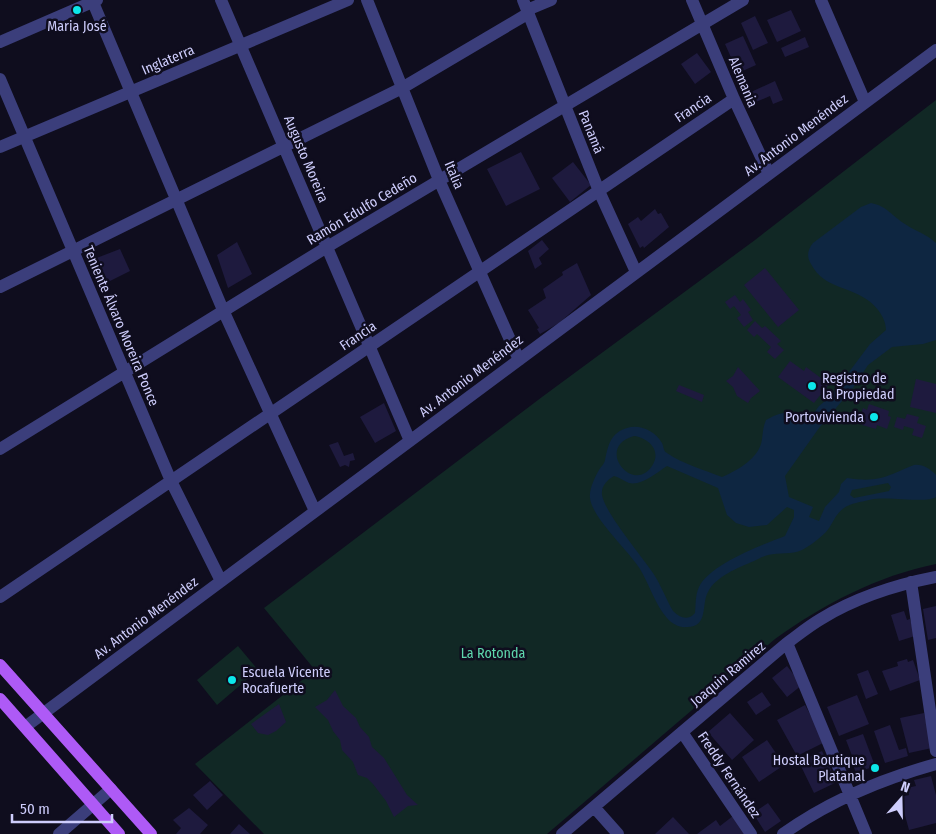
<svg xmlns="http://www.w3.org/2000/svg" width="936" height="834" font-family="'Fira Sans Condensed',sans-serif">
<style>
.green{fill:#112825}
.water{fill:#0e2641;fill-rule:evenodd}
.building{fill:#1e1a3e}
.lines{fill:none;stroke-linecap:round;stroke-linejoin:round}
.minor{stroke:#3b3e7b;stroke-width:12}
.major{stroke:#ae5af6;stroke-width:12}
.poi-dot{fill:#0ce7e9;stroke:#0f0d1e;stroke-width:2}
.labels{text-anchor:middle;dominant-baseline:central;stroke-width:5;stroke-linejoin:round;paint-order:stroke}
.poi-label{font-size:14px;fill:#cecdfc;stroke:#0f0d1e;text-anchor:start}
.street-label{font-size:14px;fill:#cecdfc;stroke:#0f0d1e}
.park-label{font-size:14px;fill:#5ed8ae;stroke:#0f0d1e}
</style>
<rect width="100%" height="100%" fill="#0f0d1e"/>
<path class="green" d="M936,100V564C877,576 824,604 775,639L547,834H264L195,764L315,670L264,608L542,397L755,240Z
M238,646L258,670L217,705L197,680Z"/>
<path class="water" d="M871,203C887,206 892,216 905,224C915,231 927,234 936,243V340L923,344L892,347L868,365L853,388L819,428L785,476L789,497L813,507L809,517L819,521L825,507L839,492L841,484L847,478C880,483 886,476 914,465C923,464 930,469 936,475V497C926,504 886,495 869,500C861,502 851,503 844,508C835,514 833,524 826,532C820,538 810,546 802,550C792,555 779,552 768,555C763,556 759,559 754,561C738,568 716,576 708,592C701,604 709,627 687,627C680,628 672,624 667,618C656,606 649,584 640,569C629,551 592,518 590,498C589,489 595,477 599,470C601,466 604,465 605,460C608,446 610,433 627,428C640,424 655,431 662,443C664,447 663,451 667,453C683,464 704,470 722,477C738,470 760,458 762,439C763,432 763,427 766,420C784,410 791,411 811,417L819,406L831,396L870,344L886,330C886,319 878,308 869,301C850,286 824,289 811,264C806,256 808,249 813,243L861,207ZM634,436C649,438 662,451 652,466C633,495 594,447 634,436ZM667,466L718,488L727,515L736,523L749,527L767,525L787,507L794,510V517L785,536C762,545 710,564 699,587C695,596 696,604 695,613C688,621 680,618 673,611C666,599 661,585 653,573C641,555 605,513 602,495C601,486 607,480 614,476C619,477 624,481 629,483C642,486 656,473 667,466ZM888,483L891,487L889,491L854,498L850,495L852,490Z"/>
<path class="building" d="M791,10L801,31L777,42L767,20Z
M755,16L768,43L753,50L741,23Z
M743,36L756,65L738,73L725,44Z
M805,37L809,47L785,57L781,48Z
M697,53L711,72L695,84L681,64Z
M775,81L783,100L773,104L770,96L756,102L751,92Z
M521,152L540,189L506,206L487,169Z
M573,162L591,185L570,202L552,178Z
M655,209L658,214L661,213L669,227L644,248L643,246L640,248L628,224L638,217L641,221Z
M542,240L549,249L539,258L542,264L535,269L528,251Z
M237,242L252,274L228,288L217,255Z
M120,249L130,271L106,283L94,259Z
M577,263L591,295L559,323L540,334L537,329L539,328L528,310L546,298L543,289L563,275L562,272Z
M765,268L799,310L778,327L744,285Z
M735,295L740,302L743,299L751,310L748,312L753,320L744,327L737,318L741,315L734,306L730,309L725,302Z
M755,321L762,328L765,326L781,341L777,344L784,350L775,359L767,352L771,347L757,334L754,337L747,330Z
M790,361L804,371L806,367L829,384L814,403L778,377Z
M738,367L760,391L751,398L748,403L737,396L733,387L726,381L733,376Z
M916,379L936,384V413L910,407Z
M679,385L704,395L702,402L676,391Z
M384,403L396,431L375,443L360,417Z
M869,404L889,411L888,416L891,417L887,429L877,425L876,429L862,425L863,421L859,420L863,408L867,410Z
M907,414L919,417L917,423L926,426L922,438L912,435L914,429L904,426L903,430L894,427L897,417L905,419Z
M338,442L344,456L353,453L355,460L350,461L349,467L345,465L340,467L329,445Z
M936,606V638L928,640L923,609Z
M904,611L907,620L910,619L915,636L899,641L891,615Z
M907,659L908,662L913,660L920,680L890,691L882,671L898,666L897,662Z
M787,666L802,685L787,697L772,678Z
M868,670L878,694L866,699L857,674Z
M335,690L343,706L356,718L360,727L369,737L372,747L384,758L407,795L418,805L408,806L394,817L386,801L373,784L367,778L358,775L353,762L342,750L340,740L333,731L328,720L315,707L327,700Z
M762,692L771,705L756,715L747,702Z
M857,695L869,724L839,736L827,707Z
M279,704L286,722L276,731L268,735L258,733L251,724Z
M805,705L825,742L797,756L777,720Z
M730,713L754,740L732,760L708,732Z
M924,713L932,748L909,753L900,718Z
M890,725L899,750L906,748L908,756L885,763L874,731Z
M863,734L875,766L856,773L852,762L854,761L846,740Z
M767,740L784,765L759,782L742,757Z
M822,751L837,782L814,793L799,762Z
M931,776L936,795V823L909,830L900,797L909,795L907,788L916,786L914,780Z
M210,781L223,795L207,810L193,795Z
M768,803L781,821L765,832L753,813Z
M189,808L208,825L200,834H176L181,828L173,820Z
M733,816L746,834H697L716,820L720,826Z
M673,817L689,834H655Z
M239,824L250,834H230Z"/>
<g class="lines">
<path class="minor" d="M92,0L223,310L315,511
M221,0L410,441
M367,0L439,180L519,360
M523,0L599,191L636,272
M692,0L734,99L769,174
M821,0L865,102
M0,42L97,0
M0,79L171,481L221,581
M0,147L348,0
M0,287L402,88L529,13L527,10L551,0
M0,449L327,247L743,0
M911,582L936,751
M0,597L734,99
M787,643L866,834
M25,727L936,50
M682,732L751,834
M594,807L618,834
M59,834L111,789
M562,834L787,643C798,635 809,626 821,619C857,597 895,585 936,577
M783,834C829,801 882,779 936,764"/>
<path class="major" d="M0,665L151,834
M0,699L119,834"/>
</g>
<g class="poi-dot">
<circle cx="77" cy="10" r="5"/>
<circle cx="812" cy="386" r="5"/>
<circle cx="874" cy="417" r="5"/>
<circle cx="232" cy="680" r="5"/>
<circle cx="875" cy="768" r="5"/>
</g>
<g class="labels">
<g class="poi-label">
<text x="77" y="26" text-anchor="middle">Maria José</text>
<text x="822" y="378">Registro de<tspan x="822" dy="16">la Propiedad</tspan></text>
<text x="864" y="417" text-anchor="end">Portovivienda</text>
<text x="242" y="672">Escuela Vicente<tspan x="242" dy="16">Rocafuerte</tspan></text>
<text x="865" y="760" text-anchor="end">Hostal Boutique<tspan x="865" dy="16">Platanal</tspan></text>
</g>
<g class="street-label">
<text transform="translate(168 60) rotate(-23)">Inglaterra</text>
<text transform="translate(743 82) rotate(67)">Alemania</text>
<text transform="translate(693 108) rotate(-34)">Francia</text>
<text transform="translate(591 132) rotate(68)">Panamá</text>
<text transform="translate(796 135) rotate(-37)">Av. Antonio Menéndez</text>
<text transform="translate(306 159) rotate(67)">Augusto Moreira</text>
<text transform="translate(454 175) rotate(67)">Italia</text>
<text transform="translate(362 209) rotate(-31)">Ramón Edulfo Cedeño</text>
<text transform="translate(121 326) rotate(67)">Teniente Álvaro Moreira Ponce</text>
<text transform="translate(358 336) rotate(-34)">Francia</text>
<text transform="translate(471 376) rotate(-37)">Av. Antonio Menéndez</text>
<text transform="translate(146 618) rotate(-37)">Av. Antonio Menéndez</text>
<text transform="translate(728 674) rotate(-40)">Joaquin Ramirez</text>
<text transform="translate(729 775) rotate(56)">Freddy Fernández</text>
</g>
<g class="park-label">
<text x="493" y="653">La Rotonda</text>
</g>
</g>
<g transform="translate(901 799) rotate(20)" stroke="#0f0d1e" stroke-width="4" paint-order="stroke">
<path d="M0-4L9 19L0 12L-9 19Z" fill="#cecdfc"/>
<text y="-8" font-size="14" font-weight="bold" text-anchor="middle" fill="#cecdfc">N</text>
</g>
<path d="M12 814v8h100v-8" fill="none" stroke="#cecdfc" stroke-width="2.5"/>
<text x="20" y="814" font-size="15" fill="#cecdfc" stroke="#0f0d1e" stroke-width="4" paint-order="stroke">50 m</text>
</svg>
